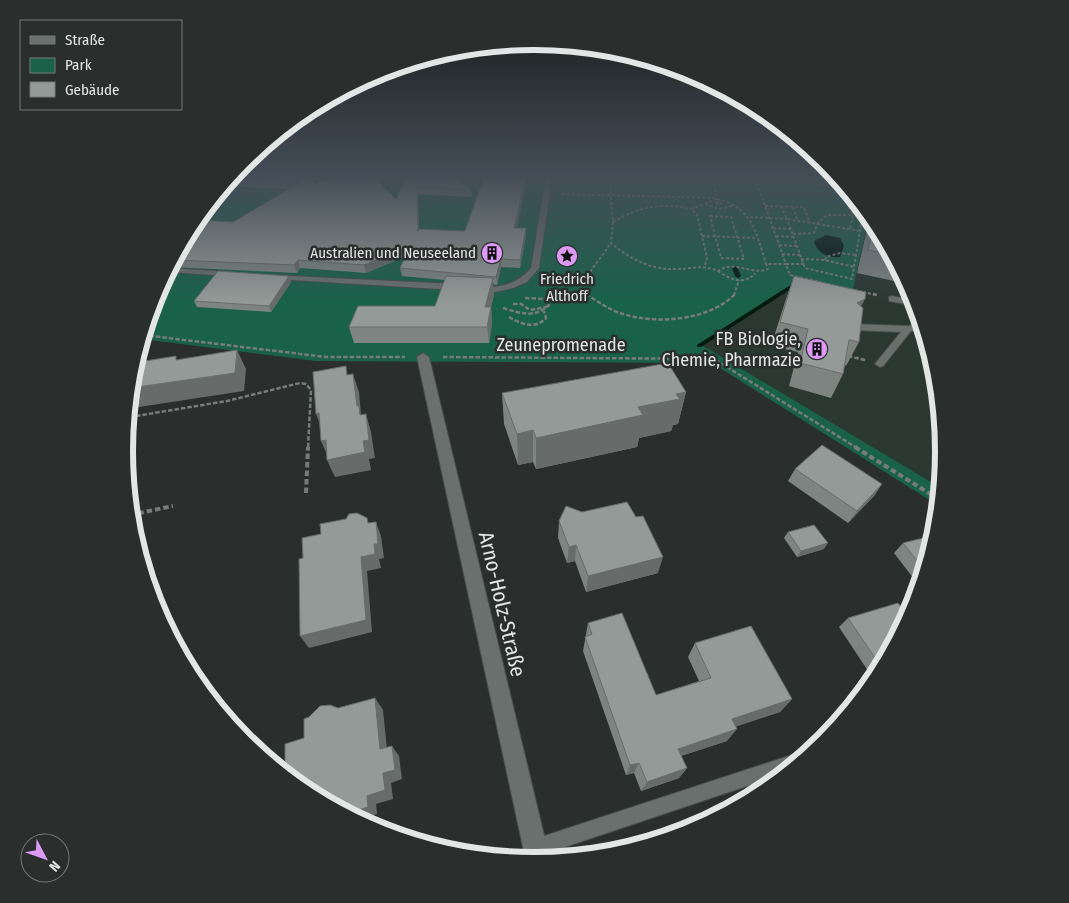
<svg xmlns="http://www.w3.org/2000/svg" width="1069" height="903" font-family="'Fira Sans Condensed',sans-serif">
<style>
.built{fill:#2b3832}
.green{fill:#196149}
.water{fill:#001a0f}
.lines{fill:none;stroke-linecap:round;stroke-linejoin:round}
.stream{fill:#001a0f;fill-rule:evenodd}
.lane-casing{stroke:#484d4b;stroke-width:2}
.street-casing{stroke:#484d4b;stroke-width:2}
.path-far2{stroke:#777c7a;stroke-width:2;stroke-dasharray:3 2;stroke-linecap:butt}
.path-far1{stroke:#777c7a;stroke-width:2.5;stroke-dasharray:4.5 2;stroke-linecap:butt}
.path{stroke:#777c7a;stroke-width:4;stroke-dasharray:5.5 3;stroke-linecap:butt}
.lane{fill:#69706d;fill-rule:evenodd}
.street{fill:#69706d;fill-rule:evenodd}
.wall{fill:#7e8482}
.shaded-wall{fill:#676c6a}
.building{fill:#939a97;stroke:#676c6a}
.labels{text-anchor:middle;dominant-baseline:central;stroke-width:5;stroke-linejoin:round;paint-order:stroke}
.far-poi-label{font-size:15px;fill:#e2e6e4;stroke:#2a2f2d;text-anchor:end}
.poi-label{font-size:18px;fill:#e2e6e4;stroke:#2a2f2d;text-anchor:end}
.street-label{font-size:18px;fill:#e2e6e4;stroke:#2a2f2d}
.near-street-label{font-size:21px;fill:#e2e6e4;stroke:#2a2f2d}
.rim{fill:none;stroke:#e2e6e4;stroke-width:6}
</style>
<rect width="100%" height="100%" fill="#2a2f2d"/>
<path class="built" d="M868,219L876,224L914,295L937,372L945,452L941,488L700,344L786,289L850,303Z"/>
<path class="green" d="M232,177H837L872,219H868L850,304L785,289L700,344L941,488L939,506L712,363L316,361L142,339L156,294L194,223Z"/>
<path class="water" d="M826,235L840,238L844,246L840,257C829,259 816,252 814,241Z"/>
<g class="lines">
<path class="stream" d="M735,266L738,268L741,276L740,277L738,278L735,276L732,268Z
M792,284L794,285V287L701,347H697V345Z"/>
<g class="lane-casing">
<path id="lane" d="M546,177H552L539,268L527,282L513,288L495,292L476,291L475,289C479,286 485,287 491,287C507,286 520,281 531,268Z
M170,268L231,272L235,274L231,276L167,272Z
M271,275L456,284L460,287L456,290L274,279L270,277Z
M892,296L916,301L917,306L889,301V297Z
M922,323L924,329L911,331L883,366L880,367L875,364L901,332L852,330L847,327L852,324L908,326Z
M804,751L810,754L786,773L535,857L529,854L526,848L529,842L535,839Z"/>
</g>
<g class="street-casing">
<path id="street" d="M423,353L429,357L550,860L526,861L417,357Z"/>
</g>
<path class="path-far2" d="M381,177L385,178L391,187L387,193
M609,177L613,222L611,243C630,259 651,270 676,269C692,269 702,264 718,271C735,259 750,276 768,269L766,264H786L756,181
M665,177L844,185
M823,177L824,184
M714,179L717,199C753,208 756,233 766,264
M313,184L318,177
M838,184L853,215L850,229
M398,194L407,177
M562,194L717,198
M716,202H720L721,204L717,205Z
M705,204L719,209L735,205
M765,206L804,207L809,221
M781,206L787,219L861,231
M793,207L797,219
M710,216L731,217L744,259L721,258Z
M750,217L787,219L805,268L852,279L861,225L867,226
M613,222C638,207 662,202 691,209
M773,228L791,229
M793,234L814,233L818,223L827,215H853
M702,236L757,238
M776,236L794,237
M779,245L797,246
M782,254L800,255
M801,259L825,260L854,267
M825,260L826,257L840,253L856,255
M804,264H786L790,275L821,282
M705,265L707,258L697,214L691,209L717,199L718,202
M718,271C729,279 745,286 755,273
M863,292L877,295
M581,295L586,294
M588,295L586,294L590,272L611,243
M734,295L739,280"/>
<path class="path-far1" d="M586,294C597,301 608,309 620,313C655,325 709,321 735,294
M873,294L877,295
M525,298L563,300L585,294
M513,304H521L530,310L546,307
M503,308C520,313 534,319 549,305V300
M509,317C521,324 535,330 546,318L544,311
M143,335L326,357H405
M848,356L865,360
M443,357L714,359L857,448
M136,416L227,401L300,383L306,384L311,390L308,448"/>
<path class="path" d="M855,447L940,500
M306,493L308,447
M130,515L173,506"/>
<use href="#lane" class="lane"/>
<use href="#street" class="street"/>
</g>
<path class="wall" d="M232,177L315,184L396,199L407,177L471,189L472,197L418,194L419,229L465,231L492,179L527,181L516,228L526,236L520,268L501,267L497,285L493,284L494,295L491,307L492,323L489,343H354L349,327L435,306L445,280L402,276L400,268L406,256L366,273L300,268L297,273L170,267L194,223L233,222L289,189L225,186L218,193Z
M870,216L876,224L908,284L857,273Z
M289,276L291,282L271,312L197,307L194,301Z
M794,276L861,307L859,342L846,366L845,365L843,374L831,398L789,386L798,352L771,346L786,299Z
M686,392L678,424L673,425L671,431L639,438L637,447L536,469L533,462L518,465L504,424L502,393Z
M795,469L882,484L874,496L848,523L788,481Z
M559,521L658,573L586,592L575,561L567,563L558,538Z
M788,532L824,549L797,557L784,538Z
M936,535L920,587L894,553L903,543Z
M909,617L876,679L874,680L839,627L848,618Z
M588,623L656,695L699,681L688,657L695,643L792,699L780,712L736,726L727,741L681,756L687,768L679,778L641,791L634,773L626,775L583,651Z"/>
<path class="shaded-wall" d="M526,177H527V181L515,236L514,228Z
M417,187L418,194L419,239L418,231Z
M526,228V236L520,268V260Z
M411,245L412,253L366,273L364,265Z
M501,259V267L497,285L496,277Z
M298,260L300,268L297,273L294,265Z
M289,276L291,282L271,312L269,306Z
M493,278L494,295L491,307L492,323L489,343L485,307Z
M865,299L853,322L857,303Z
M237,350L246,369L244,391L132,408L129,404L131,388Z
M353,374L359,392L361,414L365,433L357,406Z
M686,392L678,424L673,425L671,431L639,438L637,447L536,469V438L638,407L676,394Z
M319,413L323,432L316,414Z
M366,414L371,432L375,458L369,459L371,470L335,477L327,460L363,441Z
M533,430V462L518,465L517,434Z
M326,440L329,459L321,441Z
M882,484L874,496L848,523L857,511Z
M376,522L381,536L384,558L379,559L381,568L367,571L372,632L309,648L300,636L361,557L374,544Z
M828,543L824,549L797,557L801,551Z
M576,545L575,561L567,563L569,547Z
M663,557L658,573L586,592L588,576Z
M375,698L383,710L388,759L380,749Z
M792,699L780,712L723,731L732,719Z
M737,729L727,741L671,759L678,749Z
M392,746L399,756L402,779L391,783L393,799L376,804L377,814L358,820L346,814L367,796L383,773Z
M639,763L634,773L626,775L630,765Z
M687,768L679,778L641,791L647,782Z"/>
<path class="building" d="M232,177H254L258,179L262,177H313L314,184L333,177H374L396,199L407,177H451L471,189L417,187L418,231V229L465,231L484,177H486L492,179L494,177H526L514,228H526L520,260L501,259L496,277L400,268L411,245L364,265L298,260L294,265L174,260L194,223L196,220L233,222L301,182L230,179Z
M874,221L876,224L893,255L868,250Z
M218,271L289,276L269,306L194,301Z
M446,276L493,278L485,307H491L487,327H349L358,306H435Z
M794,276L866,292L865,299L857,303L863,308L859,342L849,340L843,374L800,363L808,329L780,322Z
M237,350L235,373L131,388L132,371L133,367L138,366L139,362L176,356V360Z
M668,363L686,392L676,394L680,399L638,407L643,415L536,438L533,430L517,434L502,393Z
M346,366L347,375L353,374L357,406H359L360,415L366,414L369,440L363,441L365,452L327,460L326,440L321,441L319,413L316,414L313,372Z
M822,445L882,484L857,511L795,469Z
M627,502L636,517L643,516L663,557L588,576L576,545L569,547L559,521L566,506L582,512Z
M357,513L367,518L368,523L376,522L378,544H374L375,554L361,557L366,620L300,636L299,559L303,558L302,538L321,534L320,524L346,519L349,514Z
M814,525L828,543L801,551L788,532Z
M936,535L925,571L903,543Z
M898,603L909,617L882,668L848,618Z
M622,613L656,695L711,678L695,643L751,626L792,699L732,719L737,729L678,749L687,768L647,782L639,763L630,765L585,637L592,634L588,623Z
M375,698L380,749L392,746L395,770L383,773L385,790L367,796L368,807L346,814L333,807V806H332L306,792L285,775V744L304,738V719L309,717L320,706L330,705L338,708Z"/>
<linearGradient id="sky" x2="0" y2="1"><stop stop-color="#171a19"/><stop offset="0.58" stop-color="#444d57"/><stop offset="1" stop-color="#444d57" stop-opacity="0"/></linearGradient>
<rect width="1069" height="303" fill="url(#sky)"/>
<defs>
<g id="building-disc" transform="scale(1.125)"><circle r="9.5" fill="#dc99f5" stroke="#2a2f2d"/><path d="M-4-6H4V6H1V3H-1V6H-4ZM-2.5-4.3h1.7v1.8h-1.7ZM.8-4.3h1.7v1.8H.8ZM-2.5-1h1.7V.8h-1.7ZM.8-1h1.7V.8H.8Z" fill="#111"/></g>
<g id="sight-disc" transform="scale(1.125)"><circle r="9.5" fill="#dc99f5" stroke="#2a2f2d"/><path d="M0-6L1.8-2.2L6-1.7L2.9 1.2L3.7 5.4L0 3.3L-3.7 5.4L-2.9 1.2L-6-1.7L-1.8-2.2Z" fill="#111"/></g>
</defs>
<g fill-rule="evenodd">
<use href="#building-disc" x="492" y="253"/>
<use href="#sight-disc" x="567" y="256"/>
<use href="#building-disc" x="817" y="349"/>
</g>
<g class="labels">
<g class="far-poi-label">
<text x="476" y="253">Australien und Neuseeland</text>
<text x="567" y="279" text-anchor="middle">Friedrich<tspan x="567" dy="17">Althoff</tspan></text>
</g>
<g class="poi-label">
<text x="801" y="339">FB Biologie,<tspan x="801" dy="21">Chemie, Pharmazie</tspan></text>
</g>
<g class="street-label">
<text x="561" y="345">Zeunepromenade</text>
</g>
<g class="near-street-label">
<text transform="translate(502 604) rotate(77)">Arno-Holz-Straße</text>
</g>
</g>
<path d="M0 0H1069V903H0ZM133 451a401 401 0 1 1 802 0a401 401 0 1 1-802 0Z" fill="#2a2f2d" fill-rule="evenodd"/>
<path class="rim" d="M133 451a401 401 0 1 1 802 0a401 401 0 1 1-802 0Z"/>
<rect x="20" y="20" width="162" height="90" fill="#2a2f2d" stroke="#747876"/>
<rect x="30" y="36" width="25" height="8" fill="#69706d" stroke="#747876"/>
<text x="65" y="45" font-size="15" fill="#e2e6e4">Straße</text>
<rect x="30" y="58" width="25" height="15" fill="#196149" stroke="#747876"/>
<text x="65" y="70" font-size="15" fill="#e2e6e4">Park</text>
<rect x="30" y="82" width="25" height="15" fill="#939a97" stroke="#747876"/>
<text x="65" y="95" font-size="15" fill="#e2e6e4">Gebäude</text>
<g transform="translate(45 858) rotate(131)"><circle r="24" fill="#2a2f2d" stroke="#747876"/>
<path d="M0-4L9 19L0 12L-9 19Z" fill="#dc99f5"/>
<text y="-8" font-size="14" font-weight="bold" text-anchor="middle" fill="#e2e6e4">N</text>
</g>
</svg>
